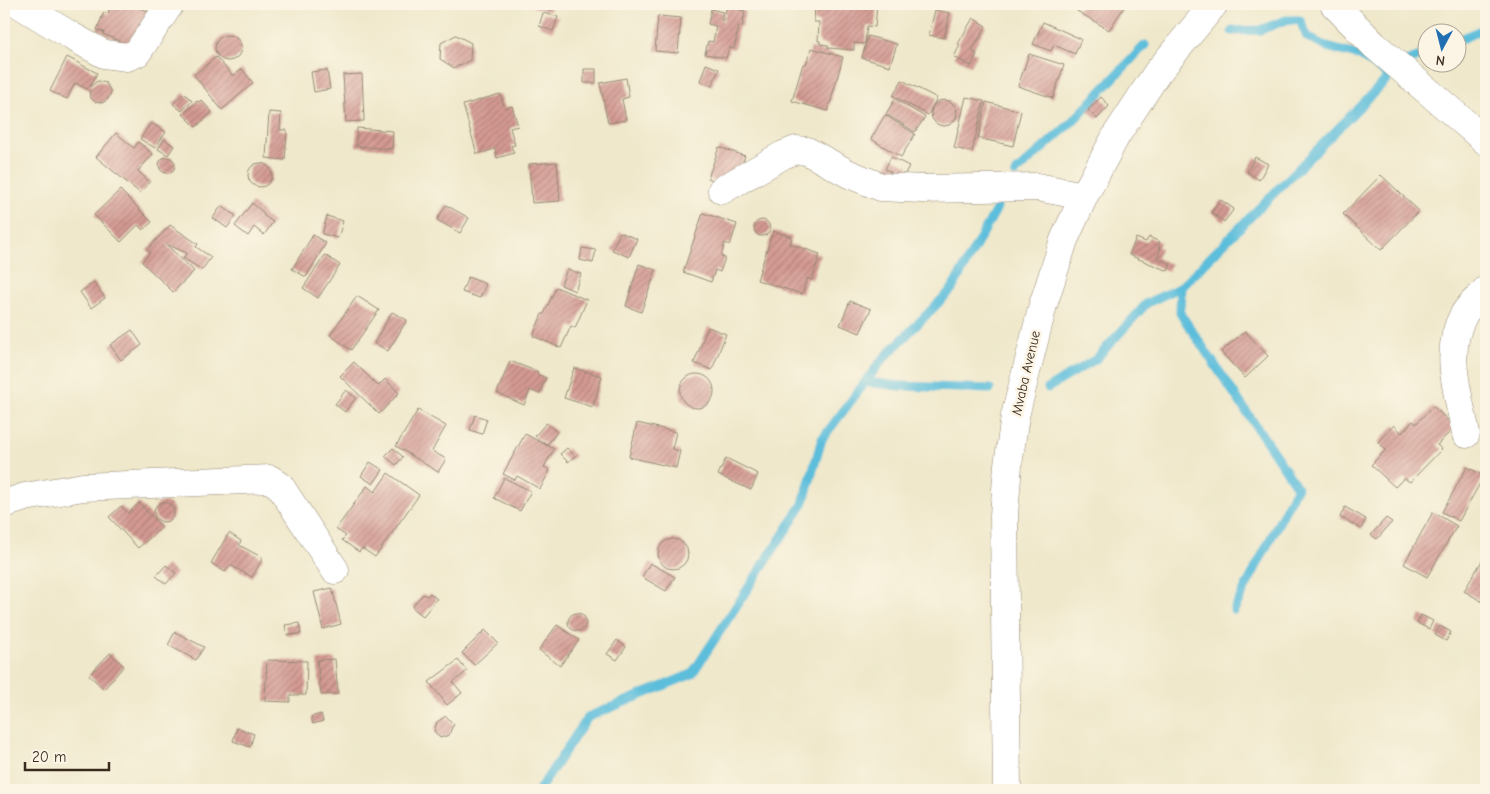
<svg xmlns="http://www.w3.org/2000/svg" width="1490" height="794" font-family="'Comic Neue',sans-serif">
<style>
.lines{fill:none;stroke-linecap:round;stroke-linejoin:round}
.stream{stroke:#5dbedb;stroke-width:9}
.building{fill:url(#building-hatch)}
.minor-casing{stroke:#958974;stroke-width:29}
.minor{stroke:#fff;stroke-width:28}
.labels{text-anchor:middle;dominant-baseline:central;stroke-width:5;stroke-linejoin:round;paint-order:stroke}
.street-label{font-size:14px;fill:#3b2a1e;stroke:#fcf5e5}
</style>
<defs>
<pattern id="building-hatch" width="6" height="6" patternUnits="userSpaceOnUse" patternTransform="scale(1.25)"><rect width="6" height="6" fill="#d49a93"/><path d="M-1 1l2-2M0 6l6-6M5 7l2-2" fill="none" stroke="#ad7e77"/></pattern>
</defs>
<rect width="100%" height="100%" fill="#fcf5e5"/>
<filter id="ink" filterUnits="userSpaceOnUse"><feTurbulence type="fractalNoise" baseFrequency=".02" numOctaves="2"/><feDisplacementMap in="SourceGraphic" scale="10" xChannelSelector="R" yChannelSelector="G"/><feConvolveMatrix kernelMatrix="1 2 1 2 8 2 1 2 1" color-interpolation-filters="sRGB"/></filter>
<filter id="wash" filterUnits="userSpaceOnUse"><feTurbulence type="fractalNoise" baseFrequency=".0096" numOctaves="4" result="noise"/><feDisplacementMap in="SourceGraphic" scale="20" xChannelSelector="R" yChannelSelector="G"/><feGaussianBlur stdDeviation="1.12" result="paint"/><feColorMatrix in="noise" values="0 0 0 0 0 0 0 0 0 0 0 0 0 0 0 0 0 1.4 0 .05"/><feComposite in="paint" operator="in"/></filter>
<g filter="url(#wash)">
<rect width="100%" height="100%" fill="#efe8cb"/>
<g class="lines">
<path class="stream" d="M1232,31L1260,30L1286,20H1300L1307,37L1327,47L1360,56L1390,76
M1458,40L1486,28
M1015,173L1072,122L1145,45
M865,382L901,386L990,389
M1048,388L1096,359L1147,303L1181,287
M1234,610L1297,487L1180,313L1181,287L1390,76L1407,61L1428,53
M539,790L588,717L692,674L803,504L822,439L882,360L952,289L997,208"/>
</g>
<g id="blocks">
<path class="building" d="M116,4H131L150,12L136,48L103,34L104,32L97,30L104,12L108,14L110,8L114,9Z
M534,4H552L550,11L533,7Z
M815,4H877L875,27L867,26L865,44L854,43V50L828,48V45L820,44V41H818L819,22H814Z
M1082,4H1126L1109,30L1077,11Z
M727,6L745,11L742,27L739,26L734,49L729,48L726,58L705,54L708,41L713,42L716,26L708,24L711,9L723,12L721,20L723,21Z
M935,10L950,13L944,38L929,35Z
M543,13L558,17L553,31L539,26Z
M658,16L681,18L678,53L655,51Z
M973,18L986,26L972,51L977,54L971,66L954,57L960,45L958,44Z
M1043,22L1081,39L1075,54L1054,45L1051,51L1033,44Z
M456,35L471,43L470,60L454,68L440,59L441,43Z
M215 48a13 13 0 1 1 26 0a13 13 0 1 1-26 0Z
M868,36L897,44L890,66L862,58Z
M811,48L843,57L828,111L792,101L803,64H806Z
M1029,54L1064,65L1053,98L1018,86Z
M67,57L97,73L90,87L96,82L99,81L106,83L111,92L108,99L102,103L95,102L90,97L89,90L75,83L67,99L50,91Z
M216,57L233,76L242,69L253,83L222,110L194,75Z
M706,64L719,69L712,86L700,81Z
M584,69H596V83H584Z
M327,70L330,89L314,92L311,72Z
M362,74L364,121L346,122L343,75Z
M626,78L629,97L622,99L626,120L608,123L600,83Z
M902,80L937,98L928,115L893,96Z
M184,93L192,101L182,111L173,104Z
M500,94L505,108L512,106L518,126L510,128L515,145L511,146L514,153L497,158L495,149L477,154L463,105Z
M966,97L984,101L972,152L954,148Z
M1101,97L1109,106L1097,119L1088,110Z
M895,99L925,117L915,132L886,114Z
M201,100L212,112L196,127L183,114L197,101L199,102Z
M931 113a13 13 0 1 1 26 0a13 13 0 1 1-26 0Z
M986,102L1021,111L1013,146L978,138Z
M269,112L281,113L280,130H287L285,160L266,158Z
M885,115L915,134L901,157L871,139Z
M151,123L166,132L155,148L140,139Z
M357,128L393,131L392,149L356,146Z
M116,133L134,148L138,142L153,154L138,171L150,182L140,193L96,157Z
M164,139L174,146L168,155L158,149Z
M719,147L745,156L738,175L724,185L708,178Z
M159 165a8 8 0 1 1 16 0a8 8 0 1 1-16 0Z
M891,157L909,166L904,176L888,179L891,172L885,169Z
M1255,157L1268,164L1259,180L1247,172Z
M557,162L560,201L532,203L529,164Z
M248 175a12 12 0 1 1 24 0a12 12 0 1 1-24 0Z
M1381,175L1419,211L1381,250L1343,214Z
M120,190L152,222L143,230L138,225L121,242L94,215Z
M1221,200L1234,209L1224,222L1211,212Z
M252,203L264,213L263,215L273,222L264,235L254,227L248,236L235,226Z
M446,205L469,218L460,233L437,220Z
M221,206L236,216L227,228L213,218Z
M703,213L737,224L730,245L725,243L721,256L725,258L720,272L715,270L711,282L683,272Z
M327,216L343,221L338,238L322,234Z
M754 228a8 8 0 1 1 16 0a8 8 0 1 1-16 0Z
M170,225L198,244L196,247L211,257L202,270L183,258L187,253L166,244L194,271L173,292L142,262L150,253L147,250Z
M773,231L792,237L790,244L820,254L812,280L807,278L802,294L757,280Z
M620,232L637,239L629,257L612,250Z
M313,235L326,243L306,277L292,269Z
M1149,237L1160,242L1158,247L1161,248L1157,258L1171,264L1168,271L1129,255L1136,238L1146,242Z
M582,248L596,250L593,263L580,260Z
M325,255L340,265L318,298L303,288Z
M639,264L656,270L641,312L626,306Z
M567,269L581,274L575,291L561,285Z
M468,277L486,284L480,298L462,292Z
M94,282L105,298L91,308L80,292Z
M556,287L587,300L575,328L571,326L561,348L533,336L542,314H544Z
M357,296L379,310L351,350L330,335Z
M850,301L871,309L860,333L840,325Z
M392,312L407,320L388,351L374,343Z
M708,327L726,334L712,370L694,363Z
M132,330L142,345L121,360L110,345Z
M1245,331L1268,356L1245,378L1221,352Z
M510,361L538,372L537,374L546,378L539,394L530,390L524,405L497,393Z
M354,362L378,386L385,379L399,393L379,414L340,376Z
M574,368L602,376L593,407L564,398Z
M680 391a17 17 0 1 1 34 0a17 17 0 1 1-34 0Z
M346,390L356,398L345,412L335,404Z
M1433,406L1455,427L1437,445L1442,449L1410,482L1404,478L1395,487L1371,465L1386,450L1378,442L1394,425L1402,433L1413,421L1416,424Z
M418,410L446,426L432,451L446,459L438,472L396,446Z
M475,415L487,419L482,434L470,430Z
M546,423L557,432L547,445L535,436Z
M637,423L676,432L672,449L680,451L676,468L629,457Z
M525,434L554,449L544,467L550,470L540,489L517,476L515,480L503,474Z
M393,448L403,457L396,465L385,456Z
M567,448L575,456L568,462L560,454Z
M726,458L758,474L751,490L718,475Z
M370,462L383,470L373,484L361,476Z
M1467,467L1484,476L1459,521L1442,512Z
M388,473L419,495L375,557L362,548L359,552L342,540L346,536L336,529L367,486L375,492Z
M504,478L531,491L520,511L494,498Z
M154 512a10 10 0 1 1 20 0a10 10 0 1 1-20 0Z
M139,503L162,527L138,548L109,517L121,506L128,513Z
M1345,507L1366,519L1361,529L1340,517Z
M1433,512L1457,526L1427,577L1404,564Z
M1386,518L1392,522L1377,539L1371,535Z
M229,533L241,541L239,545L263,558L252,577L230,565L225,572L211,563Z
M658 554a15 15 0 1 1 30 0a15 15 0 1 1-30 0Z
M1486,554V597L1483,602L1464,591Z
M650,563L675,577L666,591L642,577Z
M166,565L176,573L166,584L156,576Z
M332,588L341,624L323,629L314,592Z
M430,593L437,599L423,616L412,607L423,594L427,596Z
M568 622a9 9 0 1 1 18 0a9 9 0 1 1-18 0Z
M1421,615L1433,621L1429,629L1417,623Z
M299,623L301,634L287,635L285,625Z
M557,625L579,640L560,666L539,650Z
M1440,626L1451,632L1446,641L1435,635Z
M485,630L498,643L474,665L462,653Z
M175,632L204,647L196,660L168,645Z
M617,640L626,647L617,660L607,654Z
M110,653L124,666L104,689L89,675Z
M335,659L338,694L321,695L317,660Z
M267,660L307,661L306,695H290V702L265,701Z
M458,660L467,671L453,682L462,693L447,705L429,682Z
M321,714L323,721L313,724L311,717Z
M446,716L454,725L452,727L449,735L440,738L434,731L437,722Z
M237,728L254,734L250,747L233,741Z"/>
</g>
</g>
<g filter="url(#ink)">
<use href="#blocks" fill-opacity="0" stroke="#958974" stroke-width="1"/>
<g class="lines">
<g class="minor-casing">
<path id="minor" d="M19,4L73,37L104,54L127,57L137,53L170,4
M1334,4L1374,45L1486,141
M722,190L783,155L796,150L807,151L849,174L881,187L922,189L1037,187L1084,196
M1466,434C1459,396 1443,353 1463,316C1468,306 1479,298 1486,290
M4,504L25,497L83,487L270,479L280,486L335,570
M1007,790L1004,515L1008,465L1015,416L1043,305L1064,240L1084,196L1117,134L1157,73L1214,4"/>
</g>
<use href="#minor" class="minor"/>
</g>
</g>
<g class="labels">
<g class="street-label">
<text transform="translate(1026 373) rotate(-77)">Mvaba Avenue</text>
</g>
</g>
<rect width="1490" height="794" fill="none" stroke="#fcf5e5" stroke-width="20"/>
<g transform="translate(1442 48) rotate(187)"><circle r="24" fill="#fcf5e5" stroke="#afa495"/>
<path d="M0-4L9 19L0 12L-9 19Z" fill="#1f6fb2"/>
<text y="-8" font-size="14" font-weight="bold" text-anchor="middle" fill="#3b2a1e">N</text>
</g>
<path d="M25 762v8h84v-8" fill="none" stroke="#3b2a1e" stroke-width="2.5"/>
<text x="32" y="762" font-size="15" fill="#3b2a1e" stroke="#fcf5e5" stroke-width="4" paint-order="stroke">20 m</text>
</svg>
